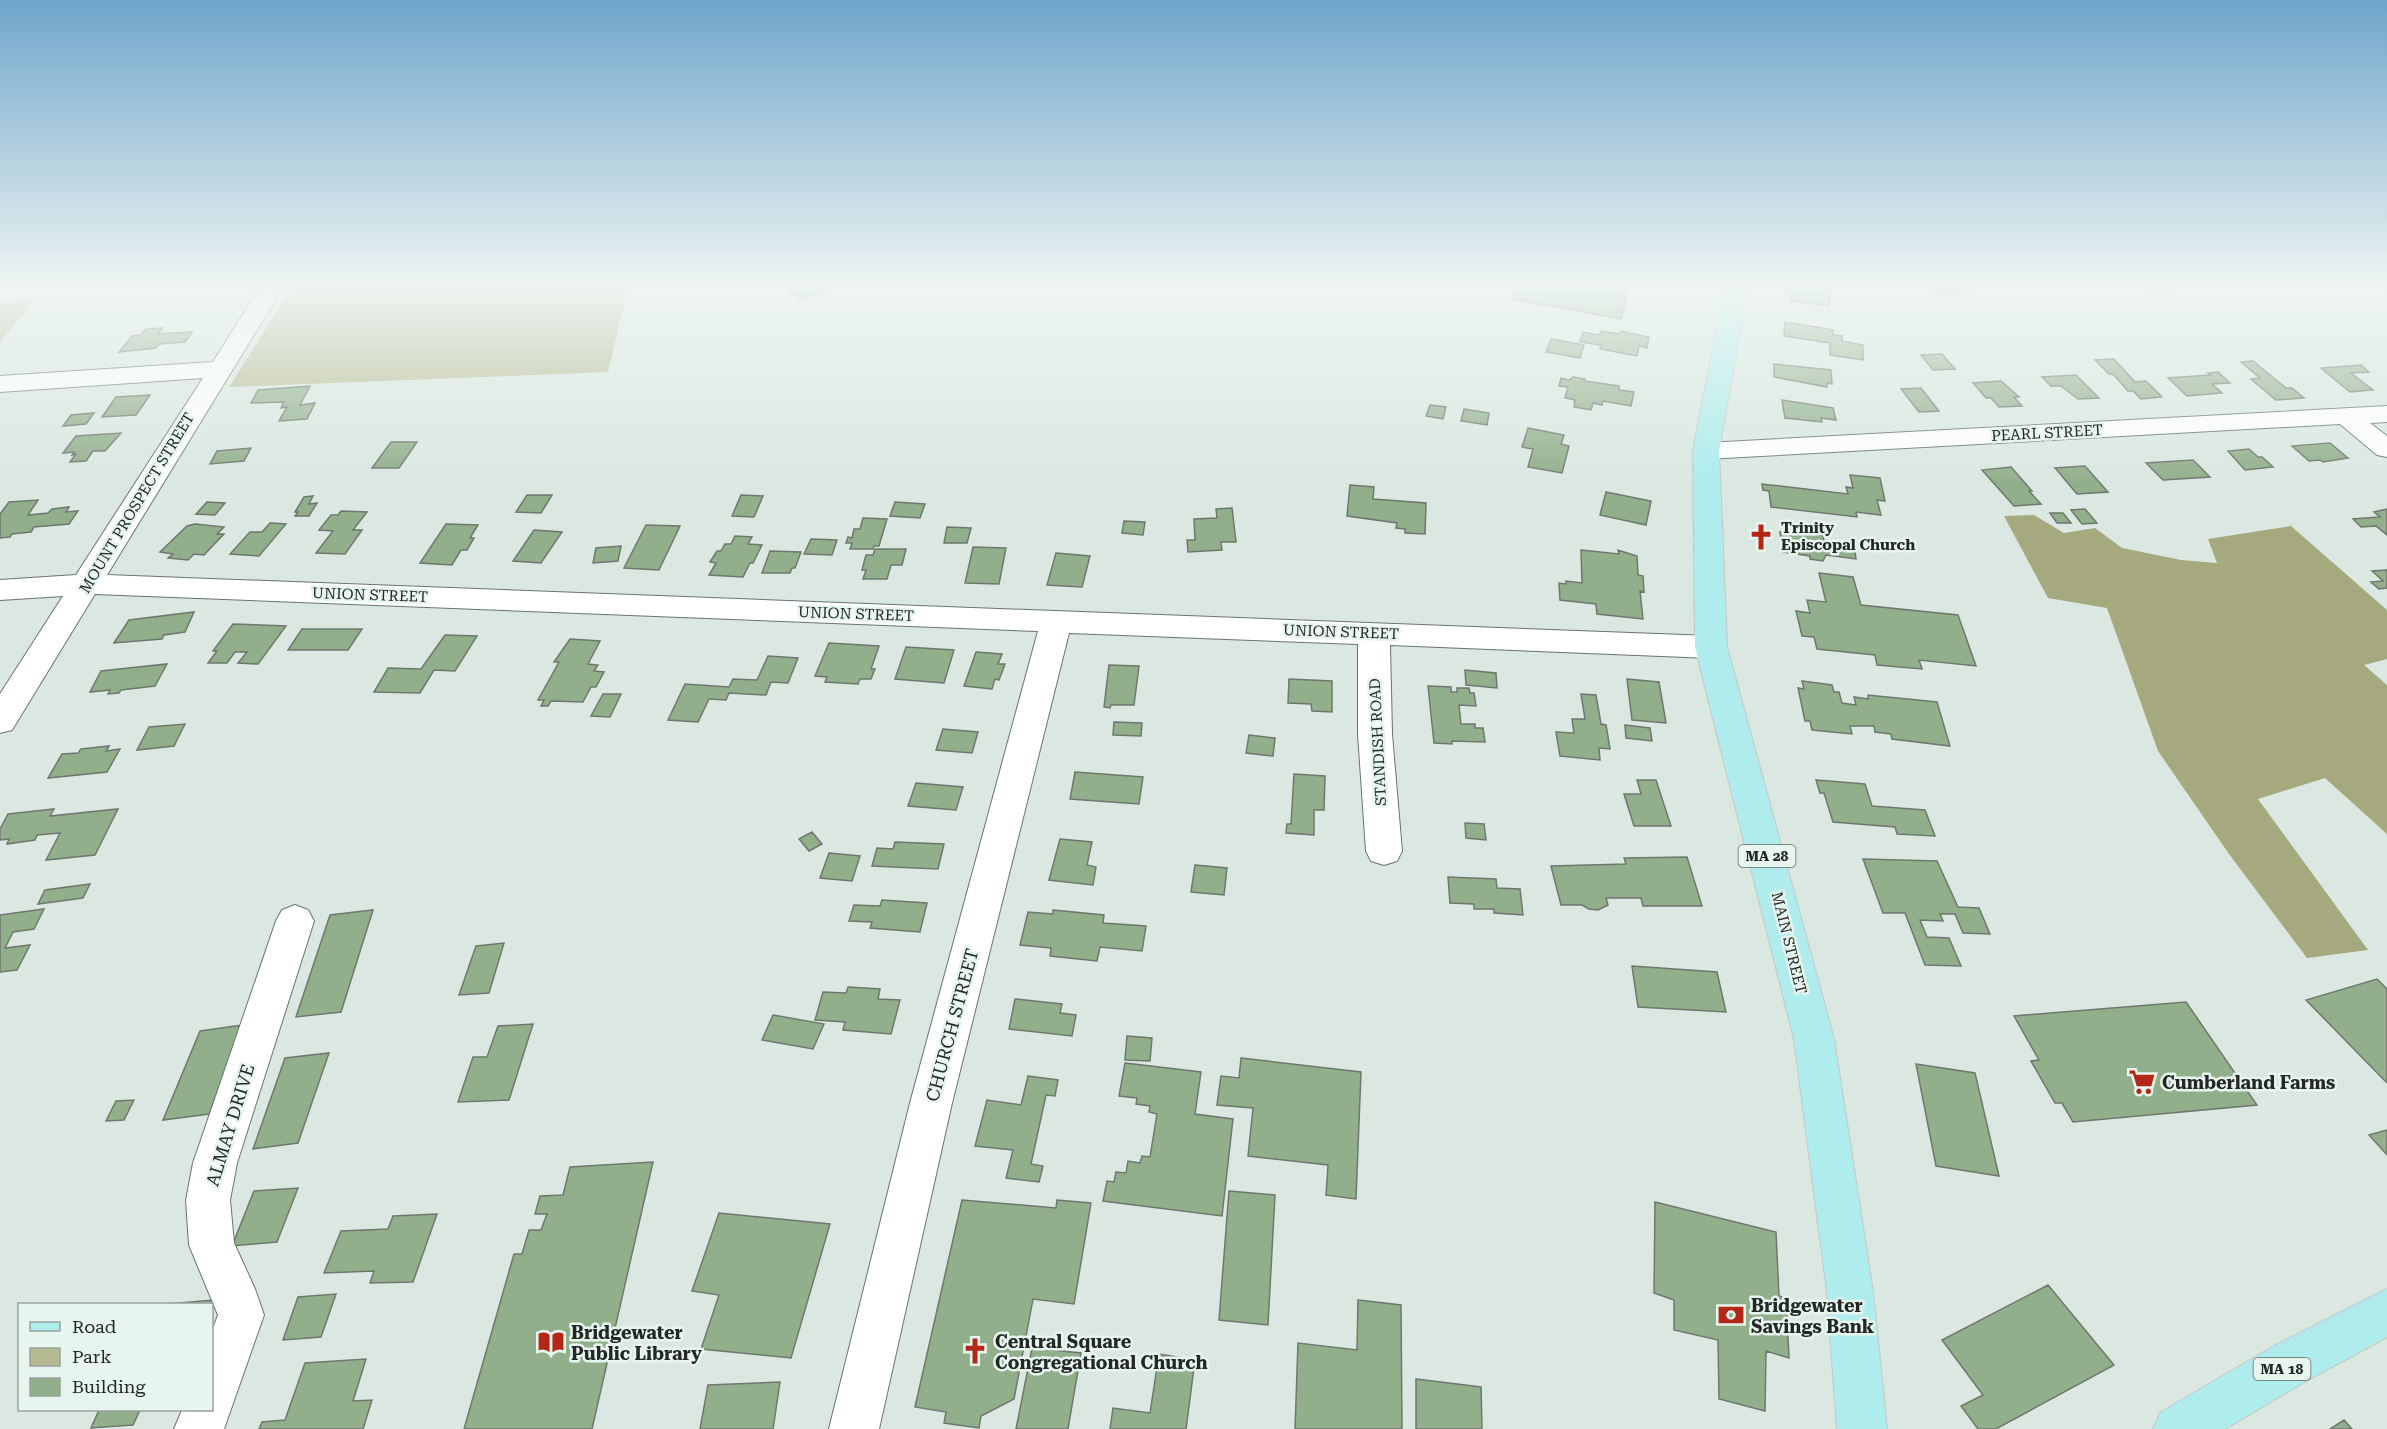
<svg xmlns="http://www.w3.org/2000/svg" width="2387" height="1429" font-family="'Roboto Serif',serif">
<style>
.green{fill:#b6ba91}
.forest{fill:#a5a97d}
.building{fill:#92af8b;stroke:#70776e;stroke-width:1.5}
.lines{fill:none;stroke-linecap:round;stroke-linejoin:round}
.minor-casing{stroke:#68746f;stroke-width:2}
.major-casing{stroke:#c6c7c7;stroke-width:2}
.minor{fill:#fff;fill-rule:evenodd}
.major{fill:#aeedec;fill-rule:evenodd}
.labels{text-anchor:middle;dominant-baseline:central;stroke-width:5;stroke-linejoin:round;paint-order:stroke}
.shield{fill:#e7f5ef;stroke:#5e6662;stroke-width:1.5}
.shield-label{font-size:14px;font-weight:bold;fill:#232826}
.street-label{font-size:15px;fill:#232826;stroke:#e7f5ef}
.poi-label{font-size:15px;font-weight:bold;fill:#232826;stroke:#e7f5ef;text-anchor:start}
.near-street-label{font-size:18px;fill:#232826;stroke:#e7f5ef}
.near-poi-label{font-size:18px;font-weight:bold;fill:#232826;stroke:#e7f5ef;text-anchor:start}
</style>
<rect width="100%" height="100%" fill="#dae8e1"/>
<path class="green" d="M294,284H629L608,372L229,387Z
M35,300L0,342V303Z"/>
<path class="forest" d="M2034,515L2064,533L2095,528L2122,548L2181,560L2217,563L2208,539L2291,526L2387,610V659L2364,665L2387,685V834L2325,778L2258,799L2368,950L2307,958L2229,854L2158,751L2107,608L2048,598L2004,516Z"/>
<path class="building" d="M791,284H828V288H825V293L798,299V295L790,296Z
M1519,284H1630L1621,319L1513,299Z
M1791,284L1831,289L1829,306L1790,301L1791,295L1785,294L1786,286L1790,287Z
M1927,284H1964L1972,293L1936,294Z
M2144,284H2194L2195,285L2167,286L2173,292L2152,293Z
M1785,322L1833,330V335L1842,336V341L1863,345V360L1830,355V343L1784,336Z
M163,328L158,334L192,332L185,342L159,344L156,348L119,352L132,336L141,335L146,329Z
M1601,331L1620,334L1621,331L1649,337L1647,348L1639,346L1637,356L1600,349L1601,345L1580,342L1583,332L1599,335Z
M1551,339L1584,345L1580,358L1546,352Z
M1942,354L1955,369L1933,370L1921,355Z
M2114,359L2135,382L2146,381L2162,397L2141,399L2133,391H2128L2113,374H2109L2095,360Z
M2253,361L2286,388H2292L2304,398L2276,400L2251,379L2260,378L2241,362Z
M1774,364L1831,370L1832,384L1827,383V387L1774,377Z
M2361,365L2369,372L2351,373L2373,390L2350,392L2321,368Z
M2218,372L2230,383L2212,384L2222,393L2187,396L2168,378L2211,375L2208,373Z
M2076,375L2099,398L2078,399L2061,386H2051L2042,377Z
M1573,377L1585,379L1584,381L1619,386V390L1634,392L1631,406L1603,401L1602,405L1593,403L1591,410L1574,407L1575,400L1565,398L1568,387L1559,386L1561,378L1569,380Z
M2001,381L2019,397H2014L2022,406L1999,407L1991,398H1986L1973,383Z
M310,386L300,405L315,403L307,419L279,421L287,407L281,408L284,402L251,403L258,390Z
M1921,388L1939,411L1919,412L1901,389Z
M150,395L136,415L102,417L116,397Z
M1782,400L1833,408L1836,420L1821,418L1822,422L1785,418Z
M1430,405L1446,407L1443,419L1426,416Z
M1464,409L1489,413L1487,425L1461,421Z
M94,413L86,424L63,426L71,415Z
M1528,428L1564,435L1561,444L1569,446L1562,473L1528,467L1533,449L1522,447Z
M121,433L105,451H93L86,461L70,462L76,454L72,455L74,452L63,453L76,436Z
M391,442H417L399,468H372Z
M2330,443L2348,458L2323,462L2320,460L2309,461L2292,446Z
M251,448L244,461L210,464L217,451Z
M2249,449L2258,457H2262L2273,467L2245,470L2228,451Z
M2193,460L2210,477L2163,480L2146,463Z
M2085,466L2108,492L2077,494L2055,468Z
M2011,467L2032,491H2029L2041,504L2014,506L1982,470Z
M1850,475L1880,478L1885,501L1877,500L1881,515L1856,512L1857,517L1771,507L1769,491L1763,490L1762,484L1848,494L1846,487L1853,488Z
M1350,485L1374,487L1373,499L1426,503L1425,534L1405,533V529L1396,528L1397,523L1347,516Z
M1606,492L1651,501L1646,525L1600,515Z
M527,495H552L541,513L516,512Z
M741,495L763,496L754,517L732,516Z
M313,496L309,504L317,503L309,516H295L298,512H295L304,497Z
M38,500L28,515L48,513L52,509L69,507L66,512L78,511L69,524L34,527L31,532L12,534L10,537L0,538V514L9,502Z
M207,502L225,503L215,515L196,514Z
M895,502L925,504L920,518L890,516Z
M1232,508L1236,542H1221L1222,550L1188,552L1187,540H1195L1194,519L1217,518L1216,509Z
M2085,509L2097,523L2082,524L2071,510Z
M2387,509V535L2376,526L2361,527L2353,519L2380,517L2374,512Z
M341,511L367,512L353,530H362L345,554L316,553L333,531L319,530L331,515H338Z
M2050,513H2063L2071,523H2057Z
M863,518L887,519L879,546H874L873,549H850L852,543H846L848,537L852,538L854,529H860Z
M1124,521L1145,522L1143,535L1122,533Z
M270,523L286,524L259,556L230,554L250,532H262Z
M195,524L224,527L217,534H224L204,555L194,554L188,560L168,558L173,554L160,552L187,526Z
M446,524L478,525L470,538H474L467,550H461L452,565L420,563Z
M646,525L680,526L659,570L624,568Z
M947,527L971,528L967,543H944Z
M534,530L562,532L541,563L513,561Z
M1780,532L1823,535L1824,541L1854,545L1856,559L1826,555L1823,561L1810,559V556L1783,552Z
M735,536L752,537L748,544L762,545L753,563H750L743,577L709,575L716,563L710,562L717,551H721L725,544H731Z
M811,539L837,540L832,555L804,554Z
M621,546L618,561L593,563L596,548Z
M973,547L1006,548L999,584L965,583Z
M875,549H906L902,565H891L887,579H863L866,570H862L866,555H873Z
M1581,550L1619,554L1618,550L1637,556L1638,575L1643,576L1644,592L1640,591L1643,619L1597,614L1596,604L1560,600L1559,583L1566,584V581L1582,583Z
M770,551L801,552L795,568H792L790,573H762Z
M1056,553L1090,556L1082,587L1047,585Z
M2387,570V588L2379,589L2371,582L2383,581L2372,571Z
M1819,573L1853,577L1861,605L1958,615L1976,666L1919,660L1922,669L1877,665L1875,655L1817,649L1814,637L1802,636L1796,611L1810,613L1807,600L1826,602Z
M194,612L185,632L164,635L162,639L114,643L129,620Z
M233,624L286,626L258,664L238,663L247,652H235L227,663H208L217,651H213Z
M302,629H362L348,650H288Z
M445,635L477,636L455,671L434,670L420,693L374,692L388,668L421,669Z
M570,639L600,641L588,664L598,665L594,671L604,672L596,687H591L583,702L551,701L548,706H541L544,700H538L559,662H554Z
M829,643L879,646L871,669H875L871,679H860L858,684L825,682L827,677L815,676Z
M906,647L954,650L944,683L895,679Z
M976,652L1002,654L998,664H1005L999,680L995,679L992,689L964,686Z
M768,656L798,658L788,683L771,682L766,695L729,693L726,700L709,699L698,722L668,720L685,684L729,687L733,679L757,680Z
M167,664L155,686L121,690L119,693L108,694L110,690L90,692L101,671Z
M1109,665L1139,666L1134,705H1111L1110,708L1104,707Z
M1465,670L1496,673L1497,688L1466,685Z
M1289,679L1332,681V712L1312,711L1311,704L1288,703Z
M1627,679L1659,682L1666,723L1632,720Z
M1802,681L1832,685L1834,692H1839L1842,703L1856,705L1854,697L1868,699V695L1937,702L1950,746L1892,739L1891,734L1875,732L1874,726H1850L1852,734L1812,730L1810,721H1805L1798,688L1804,689Z
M1428,686L1451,687V692H1457V688H1469L1470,693H1474L1476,706L1459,705L1461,724H1475V728H1483L1485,742L1452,741V744L1434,743Z
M603,694H621L610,717L591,716Z
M1581,694L1596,695L1601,724L1606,725L1610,749L1599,748L1600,760L1560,756L1556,732L1574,733L1572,719H1585Z
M1114,722L1142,723L1141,736L1113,735Z
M185,724L174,746L137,750L149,727Z
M1625,725L1650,728L1652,741L1626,738Z
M943,729L978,732L972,753L936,750Z
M1249,735L1275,738L1273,756L1246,753Z
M109,746L106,751L120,749L107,772L48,778L62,754L78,753L81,749Z
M1075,772L1143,777L1139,804L1070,799Z
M1294,774L1325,776L1324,810H1314V835L1286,833L1287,824H1291Z
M1637,780H1656L1671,826H1634L1624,794H1641Z
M1816,780L1865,784L1872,806L1925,810L1935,836L1897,834L1895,827L1833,822L1824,793H1820Z
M916,783L963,787L956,810L908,806Z
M54,809L50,816L118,809L95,855L46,860L60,833L37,835L35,840L7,844L9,839L0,840V829L8,814Z
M1465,823L1484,824L1486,840L1466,838Z
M812,832L822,844L809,851L799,839Z
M1060,839L1092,842L1087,865L1096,867L1093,885L1049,880Z
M895,842L944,844L938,869L872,866L877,848L893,849Z
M829,853L860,856L852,881L820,878Z
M1687,857L1702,906H1643L1641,898H1606L1608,905L1598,910L1589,909L1582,905H1561L1551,866L1626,864L1624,858Z
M1863,859L1937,861L1958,907L1979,908L1990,934L1963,933L1955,914H1940L1943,921L1920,920L1927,937L1949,938L1961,966L1925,965L1905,913H1883Z
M1195,865L1227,868L1224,895L1191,892Z
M1448,877L1496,879L1497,888L1520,889L1523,915L1494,913V909H1474V904L1450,903Z
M90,884L83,898L38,904L45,890Z
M882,900L927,903L920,932L870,928L872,922L849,921L854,905L880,906Z
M44,909L34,929L13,932L5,948L30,945L17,970L0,972V915Z
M373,910L341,1012L296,1017L330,915Z
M1053,910L1104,915L1103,923L1146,926L1142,951L1100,947L1097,961L1050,956L1051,948L1020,945L1028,912L1053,914Z
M504,943L489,993L459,995L476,946Z
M1632,966L1717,972L1726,1012L1638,1007Z
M2377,979L2387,989V1083L2306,1000Z
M848,987L880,989L878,999L900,1000L891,1034L843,1030L845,1022L815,1020L823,992L846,993Z
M1015,999L1062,1004L1060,1013L1076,1015L1072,1036L1009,1029Z
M2186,1002L2257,1105L2073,1122L2062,1103H2055L2031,1061L2039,1060L2014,1016Z
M773,1015L824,1024L813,1049L762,1040Z
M533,1024L509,1100L458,1102L473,1057H487L498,1026Z
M243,1025L209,1114L163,1120L200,1031Z
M1127,1036L1152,1038L1150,1061L1125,1060Z
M329,1053L298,1143L253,1149L285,1058Z
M1241,1058L1361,1072L1356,1199L1326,1195L1328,1165L1248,1156L1253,1108L1217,1105L1221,1076L1239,1078Z
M1125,1063L1201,1072L1195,1114L1233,1119L1222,1216L1103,1201L1107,1181L1114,1182L1116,1172L1126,1173L1128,1161L1140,1163L1142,1156L1150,1157L1157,1114L1149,1112L1150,1106L1136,1104L1137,1098L1119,1096Z
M1916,1064L1975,1073L1999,1176L1936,1166Z
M1028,1076L1058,1080L1055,1096L1046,1095L1031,1164L1043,1166L1039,1182L1006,1178L1013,1150L975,1146L987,1100L1021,1105Z
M134,1100L124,1120L106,1121L116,1101Z
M2387,1130V1155L2369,1135Z
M653,1162L592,1429H464L514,1254H522L529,1230H541L547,1214H535L540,1196L563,1195L570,1167Z
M298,1188L277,1242L232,1246L254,1191Z
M1229,1191L1275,1195L1268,1325L1219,1320Z
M962,1200L1056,1208L1057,1200L1091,1203L1074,1304L1033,1299L1014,1399L981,1416L979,1428L944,1423L946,1412L915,1407Z
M1655,1202L1776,1232L1779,1296L1786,1298L1789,1358L1766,1351L1765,1411L1719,1399L1718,1340L1674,1330V1300L1654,1293Z
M719,1213L830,1224L791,1358L701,1349L719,1295L692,1291Z
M437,1214L413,1282L370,1283L374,1271L324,1273L341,1231L388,1229L393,1216Z
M2048,1285L2114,1365L1996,1429H1978L1961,1406L1983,1395L1942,1340Z
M336,1294L321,1337L283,1340L298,1297Z
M213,1300L211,1304H167Z
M1358,1300L1401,1305L1402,1429H1295L1298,1343L1357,1350Z
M1032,1348L1081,1353L1068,1429H1016Z
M1159,1354L1195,1360L1186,1429H1110L1113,1408L1150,1413Z
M366,1359L353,1401L372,1400L363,1429H259L262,1422L285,1420L305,1363Z
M1416,1379L1481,1387L1482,1429H1416Z
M780,1382L773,1429H700L708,1385Z
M99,1410H140L133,1425L91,1428Z
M2344,1420L2352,1429H2330Z"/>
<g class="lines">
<g class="minor-casing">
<path id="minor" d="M262,284H285L107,575L1711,636L1722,639L1727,647L1722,655L1711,658L1390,645L1392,734L1402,851L1397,861L1384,865L1371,861L1366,851L1358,734V644L1069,633L952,1103L879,1429H829L910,1103L1038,631L95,594L12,730L0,733V694L63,596L0,600V580L76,575L203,378L0,392V376L213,362Z
M2387,406V422L2370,423L2387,436V457L2377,455L2340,424L1706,459L1696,457L1693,451L1696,445L1706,443Z
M295,905L308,910L314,921L237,1163L230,1200L234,1243L255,1289L264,1315L224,1429H174L182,1410H212V1331L218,1315L189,1245L186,1200L193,1163L276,921L282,910Z"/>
</g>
<g class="major-casing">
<path id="major" d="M1725,284H1748L1719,451L1727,647L1834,1039L1873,1292L1887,1429H1837L1827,1292L1794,1039L1695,647L1693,451Z
M2387,1289V1337L2308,1380L2225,1429H2153L2161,1412L2274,1346Z"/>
</g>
<use href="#minor" class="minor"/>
<use href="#major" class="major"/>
</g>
<linearGradient id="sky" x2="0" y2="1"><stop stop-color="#6fa5cb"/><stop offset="0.59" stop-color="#eef5f2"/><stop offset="1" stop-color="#eef5f2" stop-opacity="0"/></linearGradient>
<rect width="2387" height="484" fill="url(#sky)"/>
<defs>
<g id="church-bare" transform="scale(2.07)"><path d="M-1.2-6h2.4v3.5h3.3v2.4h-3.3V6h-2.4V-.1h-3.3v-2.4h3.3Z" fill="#b42616" stroke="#e7f5ef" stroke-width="2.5" paint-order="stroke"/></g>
<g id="supermarket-bare" transform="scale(2.07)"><path d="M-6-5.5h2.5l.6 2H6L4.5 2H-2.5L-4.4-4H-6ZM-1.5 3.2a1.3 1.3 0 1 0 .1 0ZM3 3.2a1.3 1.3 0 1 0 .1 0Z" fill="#b42616" stroke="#e7f5ef" stroke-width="2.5" paint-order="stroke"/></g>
<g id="bank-bare" transform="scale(2.07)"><path d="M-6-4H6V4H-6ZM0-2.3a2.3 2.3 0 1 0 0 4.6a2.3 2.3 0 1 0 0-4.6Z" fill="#b42616" stroke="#e7f5ef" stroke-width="2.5" paint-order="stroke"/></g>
<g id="library-bare" transform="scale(2.07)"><path d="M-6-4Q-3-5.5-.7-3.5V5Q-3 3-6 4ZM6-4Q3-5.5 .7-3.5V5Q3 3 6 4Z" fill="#b42616" stroke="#e7f5ef" stroke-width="2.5" paint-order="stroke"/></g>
</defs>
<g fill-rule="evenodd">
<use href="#church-bare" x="1761" y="537"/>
<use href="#supermarket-bare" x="2142" y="1082"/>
<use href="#bank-bare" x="1731" y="1315"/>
<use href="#library-bare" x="551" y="1342"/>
<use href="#church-bare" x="975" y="1351"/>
</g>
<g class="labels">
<g class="shield">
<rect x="1738.5" y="845" width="57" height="22" rx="4.5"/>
<rect x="2253.5" y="1358" width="57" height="22" rx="4.5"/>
</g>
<g class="shield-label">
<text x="1767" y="856">MA 28</text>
<text x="2282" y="1369">MA 18</text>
</g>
<g class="street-label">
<text transform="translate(2047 433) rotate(-3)">PEARL STREET</text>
<text transform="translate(137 503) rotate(-59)">MOUNT PROSPECT STREET</text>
<text transform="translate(370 595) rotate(2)">UNION STREET</text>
<text transform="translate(856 614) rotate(2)">UNION STREET</text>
<text transform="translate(1341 632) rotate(2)">UNION STREET</text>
<text transform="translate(1378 742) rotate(-93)">STANDISH ROAD</text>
<text transform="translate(1789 943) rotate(76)">MAIN STREET</text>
</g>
<g class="poi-label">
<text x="1781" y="528">Trinity<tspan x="1781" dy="17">Episcopal Church</tspan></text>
</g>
<g class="near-street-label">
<text transform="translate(952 1025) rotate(-75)">CHURCH STREET</text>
<text transform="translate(230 1125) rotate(-73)">ALMAY DRIVE</text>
</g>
<g class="near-poi-label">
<text x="2162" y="1082">Cumberland Farms</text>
<text x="1751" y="1305">Bridgewater<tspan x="1751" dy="21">Savings Bank</tspan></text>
<text x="571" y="1332">Bridgewater<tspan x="571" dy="21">Public Library</tspan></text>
<text x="995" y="1341">Central Square<tspan x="995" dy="21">Congregational Church</tspan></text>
</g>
</g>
<rect x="18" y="1303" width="195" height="108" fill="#e7f5ef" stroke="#99a39f" stroke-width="1.5"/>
<rect x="30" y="1322" width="30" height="9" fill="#aeedec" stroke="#99a39f" stroke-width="1.5"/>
<text x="72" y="1333" font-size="18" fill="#232826">Road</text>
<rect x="30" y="1348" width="30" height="18" fill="#b6ba91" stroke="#99a39f" stroke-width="1.5"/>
<text x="72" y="1363" font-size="18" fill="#232826">Park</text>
<rect x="30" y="1378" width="30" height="18" fill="#92af8b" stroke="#99a39f" stroke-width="1.5"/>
<text x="72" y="1393" font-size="18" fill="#232826">Building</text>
</svg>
